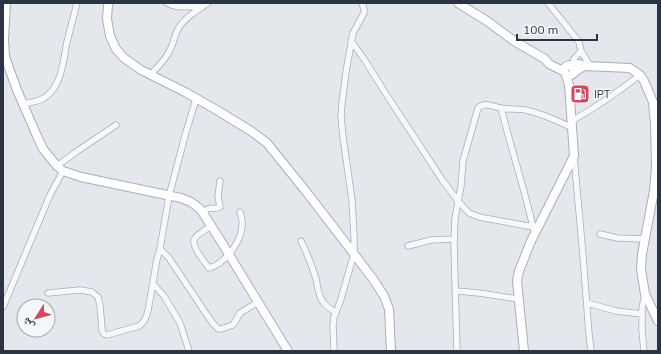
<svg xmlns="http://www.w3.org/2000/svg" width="661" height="354" font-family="Mulish,'Noto Naskh Arabic',sans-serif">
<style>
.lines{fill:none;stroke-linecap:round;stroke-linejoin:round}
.street-casing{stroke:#a9aeb7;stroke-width:7}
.secondary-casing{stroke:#a9aeb7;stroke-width:10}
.street{stroke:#f7f8fa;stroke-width:5.5}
.secondary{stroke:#fff;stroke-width:8}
.labels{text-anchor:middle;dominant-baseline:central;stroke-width:3;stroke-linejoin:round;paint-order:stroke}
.poi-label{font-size:11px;fill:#2b3445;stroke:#f4f6f9;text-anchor:start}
</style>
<rect width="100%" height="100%" fill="#e4e7ec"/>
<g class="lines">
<g class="street-casing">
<path id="street" d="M167,3C178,10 190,5 203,7
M548,3L576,38L579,42L581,51L590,66
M351,41L364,59L386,94L443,181L458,201L469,213L479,217L533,227
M573,64L574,59L581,51
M151,74C158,67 166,59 170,50C174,43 174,36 178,29C184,18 198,10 208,3
M22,104C29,103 37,102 44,98C62,87 63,61 67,42C70,29 74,16 77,3
M501,108C511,148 524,187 533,227L534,230
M572,121C596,107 618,92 640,75
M574,156L583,256L589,334L591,351
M57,166L76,152L116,125
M203,213C210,204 213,211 220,207L218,196L220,181
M211,226C207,229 195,235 194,240C192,247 205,263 209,268C225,264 242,241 242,225C243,221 241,216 240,212
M600,234L617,238L644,239
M301,241C307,253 312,266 316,279C318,287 318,297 324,303C327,307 332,310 336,313
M408,246L431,240L454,239
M160,249L169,258L211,321L218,329H221L233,325L240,313L258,302
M153,284L164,296L180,323L189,351
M456,291L479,293L518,299
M48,293L80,290L92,292L98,297L100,305L102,330L104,334L107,335L139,326C145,322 146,317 148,311L157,259L160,249L169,196L186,132L196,99
M587,303L616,311L642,314
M3,307L50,195L63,171
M334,351L333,326L334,317L340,302L354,254V237L352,200L343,137L341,116L342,103L346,72L353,33L364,13V9L362,3
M457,351L454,245L455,218L461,186L463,161L478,108C485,101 493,107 501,108C510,110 519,108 529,111C544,114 559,122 573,128
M644,351L642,331V308L645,294"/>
</g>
<g class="secondary-casing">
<path id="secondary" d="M6,3L4,39L5,57L17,90L37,136L43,149L57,166L63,171L81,177L181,198L191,202L199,208L203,213L222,243L250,289L288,351
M109,3L108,5L107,19L110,36L116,49L124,58L141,70L185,92L215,109L251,131L267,143L308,194L354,254L373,279L384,296L389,309L391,351
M458,3L487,21L514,41L545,59L549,64L563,71
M570,65L579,64L584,66L630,68L640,75L644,81L653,102L655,123L656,167L654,191L642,254L641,269L645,294L658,321
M574,72L573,68L570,65L566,66L564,69C564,74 568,78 573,74C574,73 574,72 575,72C577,70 581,68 584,66
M524,351L517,281L519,271L531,241L574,156L569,85L566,75"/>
</g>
<use href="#street" class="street"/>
<use href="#secondary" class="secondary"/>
</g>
<defs>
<g id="fuel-square" transform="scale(1)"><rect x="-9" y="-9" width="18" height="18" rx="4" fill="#d1495b" stroke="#f4f6f9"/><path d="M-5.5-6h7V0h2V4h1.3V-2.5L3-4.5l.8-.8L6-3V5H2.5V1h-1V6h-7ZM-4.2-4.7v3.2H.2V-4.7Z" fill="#fff"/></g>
</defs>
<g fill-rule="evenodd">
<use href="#fuel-square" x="580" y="94"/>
</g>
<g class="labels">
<g class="poi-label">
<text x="594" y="94">IPT</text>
</g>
</g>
<rect width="661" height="354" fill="none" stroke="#2b3445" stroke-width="8"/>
<g transform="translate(36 318) rotate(234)"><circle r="19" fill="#f4f6f9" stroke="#a4a8b1"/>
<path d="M0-3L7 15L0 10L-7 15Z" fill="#d1495b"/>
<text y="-6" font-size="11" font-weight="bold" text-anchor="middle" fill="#2b3445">ش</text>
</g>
<path d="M517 34v6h80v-6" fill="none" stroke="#2b3445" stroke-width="2"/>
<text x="523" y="34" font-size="12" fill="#2b3445" stroke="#f4f6f9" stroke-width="3" paint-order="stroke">100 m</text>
</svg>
